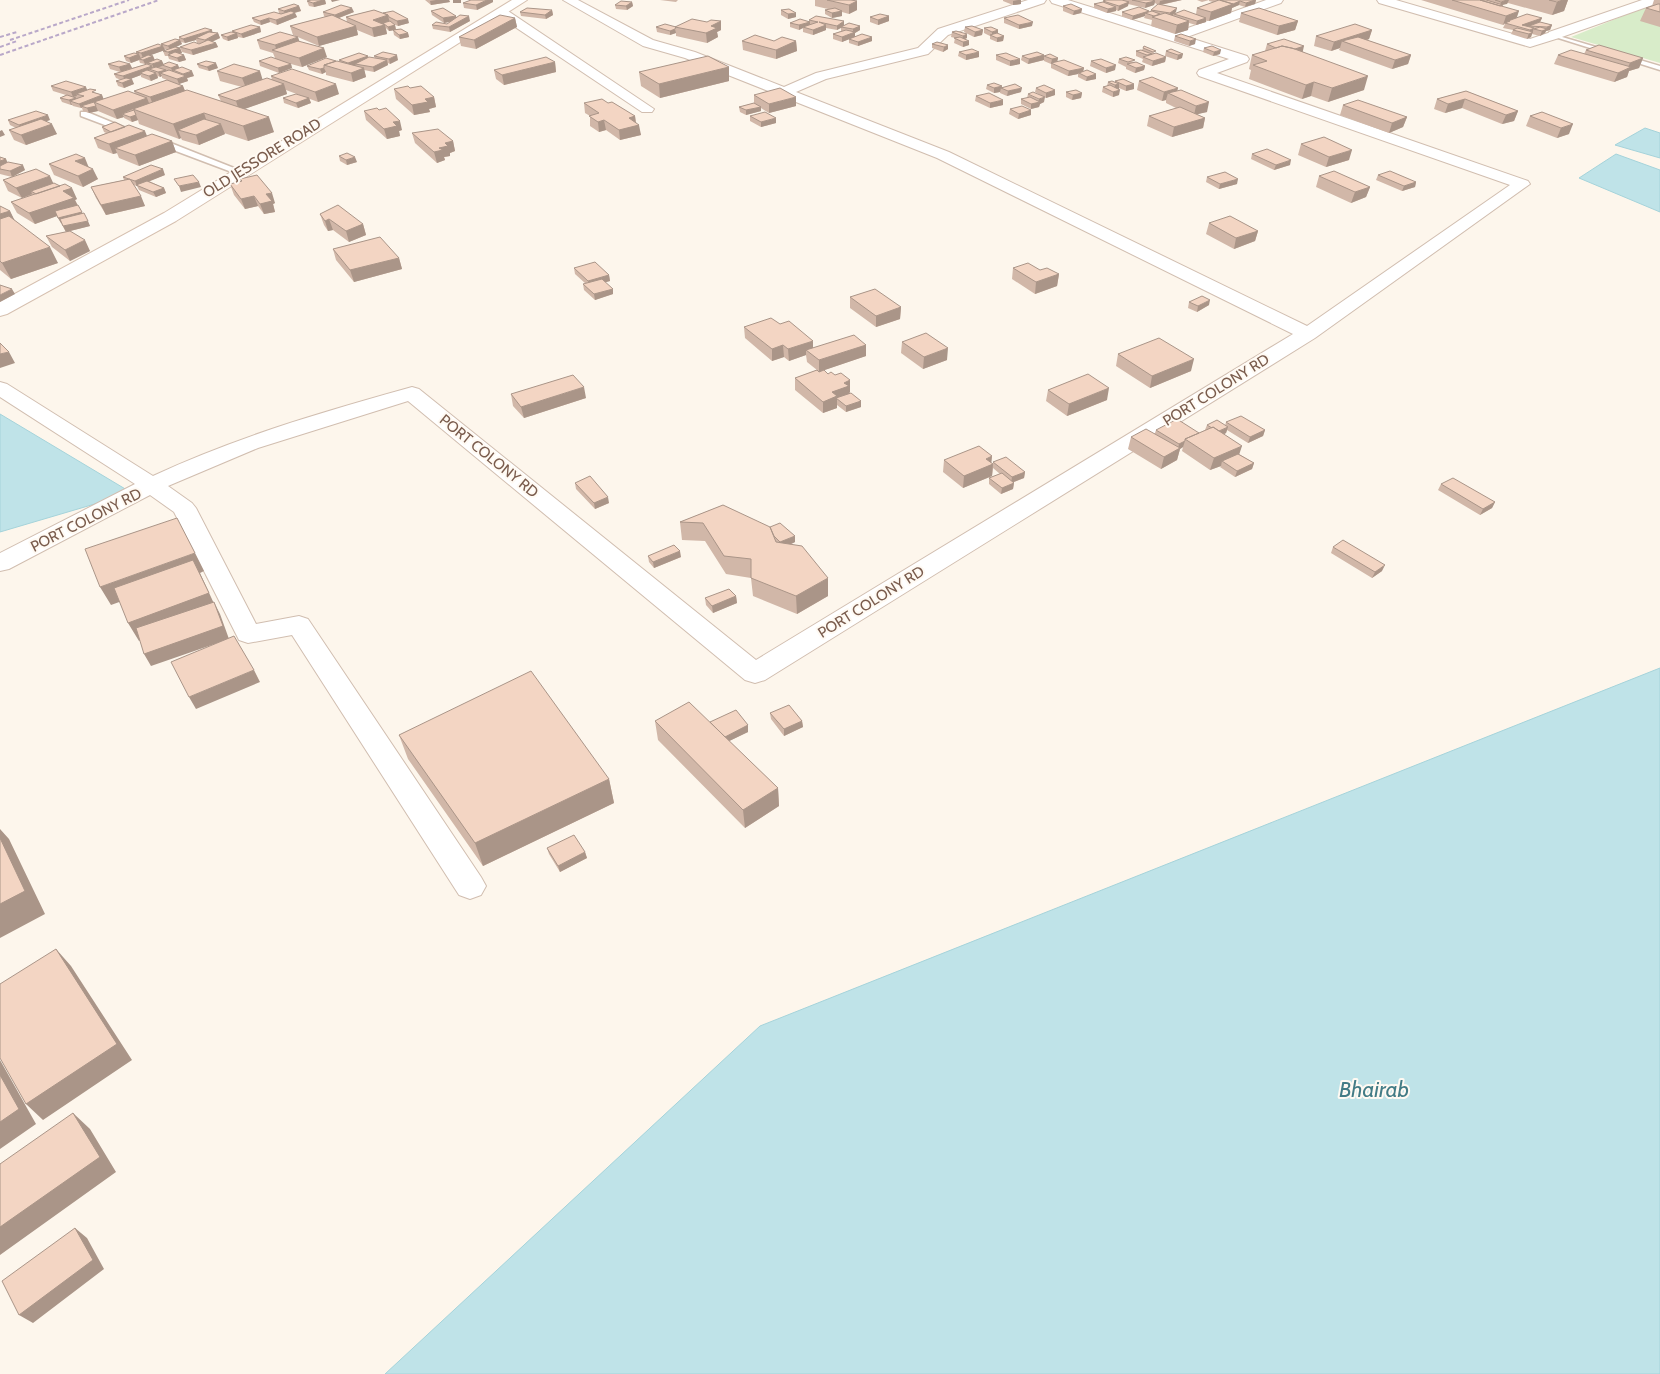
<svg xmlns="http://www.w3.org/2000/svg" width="1660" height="1374" font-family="Cabin,sans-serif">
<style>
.green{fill:#d8ecc9}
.water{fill:#bfe3e8;stroke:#a5d3da}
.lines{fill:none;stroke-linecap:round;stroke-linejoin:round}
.service-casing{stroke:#d1beb0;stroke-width:3}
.minor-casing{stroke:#d1beb0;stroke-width:2}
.tertiary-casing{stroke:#d1beb0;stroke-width:2}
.secondary-casing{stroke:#d6c0b0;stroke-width:2}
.service{fill:#fff;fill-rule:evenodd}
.minor{fill:#fff;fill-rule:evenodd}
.tertiary{fill:#fff;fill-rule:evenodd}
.secondary{fill:#fff;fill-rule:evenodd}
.rail{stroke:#b9a8c9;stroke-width:2;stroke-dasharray:4 2.5;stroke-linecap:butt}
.wall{fill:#d1b7a8}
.shaded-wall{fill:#aa9588}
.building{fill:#f3d5c3;stroke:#aa9588}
.labels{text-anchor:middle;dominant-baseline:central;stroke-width:4;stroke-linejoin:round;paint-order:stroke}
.far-street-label{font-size:15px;fill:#7a5c4d;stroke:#fffaf3}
.near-water-label{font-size:22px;font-style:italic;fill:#437c86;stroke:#fffaf3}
</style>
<rect width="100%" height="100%" fill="#fdf6ec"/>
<path class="green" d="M1660,1V63L1571,37Z"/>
<path class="water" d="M1645,128L1660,133V158L1615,145Z
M1616,154L1660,170V212L1579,178Z
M0,414L132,493L0,532Z
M1660,668V1374H385L760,1026Z"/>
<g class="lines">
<g class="service-casing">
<path id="service" d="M1552,34L1660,66V70L1552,36Z
M81,112H87L133,131L126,133L81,116Z
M152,138H158L244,172L237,174L152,142Z"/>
</g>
<g class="minor-casing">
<path id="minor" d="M563,0H578L653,40L695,52L784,87L816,73L918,48L938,29L1028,0H1046L1044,3L948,35L928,54L826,79L796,92L949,152L1307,326L1510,185L1199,76L1197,73L1199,70L1229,59L1052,3L1050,0H1068L1174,33L1266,0H1283L1281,3L1187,37L1247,56L1249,59L1247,62L1217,73L1528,181L1530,184L1315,338L765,680L755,683L745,680L408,401L258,448L168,486L192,503L196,508L256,624L299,616L308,619L481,877L486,886L481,895L470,899L459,895L292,635L248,643L239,640L174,512L150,495L9,569L0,571V553L135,484L0,397V382L7,384L153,476C234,438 319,413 405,389L412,387L419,389L756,660L1293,334L937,158L685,58L643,46Z
M1642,0H1660L1658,3L1559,38H1549L1548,35L1549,32Z
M501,8L505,9L654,109L652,112H642L497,15L495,12Z"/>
</g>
<g class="tertiary-casing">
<path id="tertiary" d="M1377,0H1396L1530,39L1554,31L1560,35L1559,38L1530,47L1379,3Z"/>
</g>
<g class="secondary-casing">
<path id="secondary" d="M512,0H527L176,221L7,314L0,316V302L164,213Z"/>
</g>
<use href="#service" class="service"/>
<use href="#minor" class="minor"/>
<use href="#tertiary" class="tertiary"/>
<use href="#secondary" class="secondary"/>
<path class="rail" d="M0,37L17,32
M10,40L129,0
M0,47L17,41
M0,55L159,0"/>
</g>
<path class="wall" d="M311,0H325L326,4L314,7L309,6L307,1Z
M425,0H449L450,2L431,5Z
M660,0H678L676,2Z
M815,0H851L857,1V10L849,14L842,12V16L832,18L825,14V10L828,9L815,6Z
M1003,0H1021V4L1013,5L1003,1Z
M1106,0H1182L1161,5L1176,12L1175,13L1196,14L1197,8L1213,2L1209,1V0L1202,2L1197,0H1257H1256L1255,4L1245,7L1239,5L1232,8L1231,13L1209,21L1206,20V22L1196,25L1189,23L1188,30L1175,34L1151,26L1152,20L1144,18L1145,16L1132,20L1122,16V12H1150L1151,10L1158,5L1155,3L1154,5L1145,8L1128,4V6L1118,11L1116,10V11L1107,13L1094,8V4L1103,2V1Z
M1421,0H1568L1564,11L1552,15L1508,3L1502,5V6L1517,18H1542L1540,22L1552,25L1550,30L1546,31L1545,33L1540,36L1532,34L1533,30L1531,37L1527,39L1511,34L1513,30L1503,28L1505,24L1503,25Z
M1654,0H1660V27L1640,21L1646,8L1652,6Z
M493,2L477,10L464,8L463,3Z
M632,2L633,6L627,10L616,9L615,5Z
M299,6L301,11L295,13L297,17L277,25L270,22L261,25L254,22L252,18L279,13L278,9Z
M1063,6L1082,9L1081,13L1073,15L1063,11Z
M374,10L409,23L398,26L393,24L395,25L396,30L408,33L409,37L400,39L394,35L393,30L389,31L386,28L387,34L374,37L357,30L358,35L319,46L293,35L290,26L325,17L324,16L323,12H354L339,18L347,22L346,17Z
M552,10L553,15L546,19L521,16L520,12Z
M781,10L796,17L788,19L781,15Z
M431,11L456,17L470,21L450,32L433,29L432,25L447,24L450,22L444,23L432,15Z
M1241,13L1298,21L1295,30L1277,35L1239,22Z
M889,16V21L878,25L870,22V17Z
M515,18L517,27L476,49L461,46L459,37Z
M1004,18L1032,26L1019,29L1004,23Z
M809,20L844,25L860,26V30L855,33V36L872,41L858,46L849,43V39L842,42L833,39V34L841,31V28L837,30L826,28V30L813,35L803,32V28L799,30L790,27V23L809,21Z
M721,21V30L717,32L718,37L707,43L676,36V33L670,35L657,32L656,27H676L707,22Z
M260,27L261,32L243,38L238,37V38L228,41L223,39L221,35L232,32V31Z
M965,27L983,30L982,35L974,37L964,32Z
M984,28L998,30V34L1004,36L1003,41L997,42L990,39V36L984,33Z
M1372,30L1369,39L1367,40L1411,55L1408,64L1392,69L1339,50L1340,48L1331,51L1314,46L1316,36Z
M956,31L967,38L965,39L969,41V45L963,47L954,43L955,38L951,37L952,32Z
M213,33H218L220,38L212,42L216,43L218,47L193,55L182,52L180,47L200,43H197L196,40L185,43L181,42L182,44L176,47L180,48L182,53L179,54L184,55L186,60L179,62L169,59L168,56H165L163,51L167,49H164L165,50L150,55L153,56L155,60L162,61L163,64L178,65L179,68L194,76L187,78L188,81L179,84L183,86L185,91L221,101L218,95L242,87L220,81L217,71L263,80H272L271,76L339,94L318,102L286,90L287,94L244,109L274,132L248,141L224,133L225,134L199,145L182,140L181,138L179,139L139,124L138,120L132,122L124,118V117L117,119L98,111L89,113L83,111L82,108H81L73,106L72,105H71L62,102L60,98L66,95L53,91L51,86L88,90L102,95L103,99L135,94L134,91L167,80L162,78V76L160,77L158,76V78L151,81L141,77V75L130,79L134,84L124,88L118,86L116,81L121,80L116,78L114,74L120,72L110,69L108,64H130L132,68L148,64H145L140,63L139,60L131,63L126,61L124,56L137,54L136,52L161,45V44L179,40V37Z
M1181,34L1195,44L1189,46L1174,41L1175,36Z
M257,40L299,41L327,57L302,67L291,64L292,68L279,73L260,66L259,61L275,58L273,53L260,49Z
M742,41H796L797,51L776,59L743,50Z
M937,42L948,49L943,52L932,48V44Z
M1267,44L1302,51L1364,90L1328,102L1311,96L1302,99L1249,79L1251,70L1249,69L1252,55L1265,51Z
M1144,46L1156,54L1166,57L1165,62L1152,66L1142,62L1143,59L1136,56V51L1142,50Z
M1204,48L1220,54L1213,56L1203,52Z
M1171,49L1182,58L1177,60L1165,56L1166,51Z
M1586,50L1643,58L1639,68L1629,71L1627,77L1614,82L1554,64L1558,55L1584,54Z
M959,52L979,57L966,60L958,56Z
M996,55L1020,64L1010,66L996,60Z
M1044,55V60L1028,64L1021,60L1022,56Z
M368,56V58H375L374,56L398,60L390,64L388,63V65L374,72L364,70L366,77L353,82L326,75V72L322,74L309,70L307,66L340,61L339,60Z
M1044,56L1058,58L1057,62L1084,68L1083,71L1096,74V79L1086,81L1078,77V74L1068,76L1051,68V64L1044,61Z
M1119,59L1135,62L1145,66L1144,70L1135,73L1126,69V67L1118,63Z
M1091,61L1115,70L1106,73L1090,66Z
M555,62L556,72L504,85L496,79L494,70Z
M197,64L218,68L209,71L199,68Z
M729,67V81L660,98L641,86L639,72Z
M1115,81L1134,84V89L1126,91L1119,88V95L1113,97L1102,92L1103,87L1107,86L1108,82H1115Z
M1139,81L1177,91L1207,112L1197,114L1205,118L1203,128L1172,137L1147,126L1149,116L1176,108L1166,103V100L1162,101L1137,90Z
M987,85L1002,87L1021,92L1007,96L1000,93V92L994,93L986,89Z
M1036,88L1055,95L1046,98L1035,92Z
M394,89L434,97L436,107L429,109L430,112L414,115L396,99Z
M1466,91L1518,111L1514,121L1502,124L1462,108L1445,113L1434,109L1437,99Z
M1066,92L1082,93L1081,98L1072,100L1066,97Z
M1028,94L1044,102L1040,104L1039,107L1031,109L1021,104V99L1027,98Z
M754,95L796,106L769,113L761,108V111L746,115L740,112L739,107L754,103Z
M976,96L1003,105L990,108L975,101Z
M283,98H309L311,103L298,108L284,103Z
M584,103H608L635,116L636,122L641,135L620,140L606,130L599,132L590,126V116L585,113Z
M1343,105L1407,117L1403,127L1389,133L1340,115Z
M1010,109L1031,110V115L1018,119L1009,114Z
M364,111L402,130L399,131L400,136L387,139L366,120Z
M1542,112L1569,134L1557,138L1526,126L1530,116Z
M750,116L776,123L761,127L750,121Z
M8,120H50L46,121L57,134L26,145L14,140L9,130L16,128L10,125Z
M102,127L172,141L176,152L139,166L119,158L117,153L113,154L98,148L94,138L106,133L104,132Z
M412,133L453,141L455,151L450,153V156L444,157L445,160L437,163L415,143Z
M1301,144L1349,160L1326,167L1298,155Z
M1252,154L1290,165L1274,170L1251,159Z
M339,156L357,162L347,165L340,161Z
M0,157L6,159L7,162L25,170L12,177L0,174Z
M49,164L89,167L98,179L83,187L54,175Z
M165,175L149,181L164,188L166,193L156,197L139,190L137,186L134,185L145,206L106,215L96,198L91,187L124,180L123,177Z
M1378,175L1416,182L1415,187L1402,191L1376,180Z
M1319,176L1370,187L1366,197L1351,203L1316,187Z
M1207,177L1237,184L1219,189L1206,182Z
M240,179L275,203L273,204L275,212L264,214L258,206L245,209L234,195L230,184L242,181Z
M3,180L53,183L77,199L75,200L78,206L90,226L70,231L90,251L70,261L52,247L46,236L66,232L57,216L35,224L17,213L11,202L33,195L22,198L8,191Z
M0,206L10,211L14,220L58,263L11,279L0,270Z
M320,214L363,224L366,235L349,242L333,230L328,231L324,225Z
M1209,223L1258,231L1255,241L1234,249L1206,234Z
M333,249L399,258L402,269L354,282L336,260Z
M574,268L609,275L610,281L605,282L613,294L595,300L584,290L583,284H586L575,274Z
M1013,268L1040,270L1059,274L1057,286L1035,294L1012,279Z
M850,297L901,307L900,319L876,327L850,308Z
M1189,302L1209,305L1197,312L1188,308Z
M780,324L813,348L866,345V356L824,370L828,374L850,380V392L849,394L861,401V407L846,412L837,405V408L823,413L795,390V378L817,370L807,362L806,355L789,361L784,357L772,361L745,338L744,327Z
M902,342L947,360L923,369L901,353Z
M1118,354L1191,371L1150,388L1116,366Z
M1048,390L1107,400L1067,416L1046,401Z
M511,394L586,398L524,418L513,406Z
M1226,422L1265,430L1263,436L1248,443L1227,430L1226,433L1224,434L1239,454L1254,463L1252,469L1235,477L1220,467L1221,466L1210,470L1182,451L1183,447L1180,449L1177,460L1161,469L1128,449L1131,437L1155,433L1156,430L1199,433L1205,430L1207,425L1225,426Z
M992,456L991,463L993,464V462L1025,472L1024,478L1014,482L1013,489L1001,494L989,484V478L1000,474L993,468L992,476L963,488L943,472L944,460Z
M575,483L609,503L595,509L576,489Z
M1441,484L1495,502L1492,508L1480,515L1438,490Z
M723,505L795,542L791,544L828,596L797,614L753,596L751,578L726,574L705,541L682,540L680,522Z
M1333,547L1382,571L1372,578L1331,553Z
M648,556L681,557L654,568L649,562Z
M736,596L737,603L713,613L706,605L705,598Z
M770,713L802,721L803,727L784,736L771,719Z
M655,721L710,722L748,725V732L729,741L778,788L779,806L745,828L658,740Z
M399,735L609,779L614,803L483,866L408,759Z
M547,848L585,852L587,858L560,872L549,854Z"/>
<path class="shaded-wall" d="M323,0H325L326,4L314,7L313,3Z
M331,0H340L332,2Z
M436,0H449L450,2L431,5L430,1Z
M453,0H461V3H453Z
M487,0H493V2L477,10L476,5Z
M1018,0H1021V4L1013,5V1Z
M1164,0H1182L1159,5L1160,1Z
M1254,0H1257H1256L1255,4L1245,7L1246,3Z
M1507,0H1509L1507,4L1502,5L1501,9L1500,6L1501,2Z
M1563,0H1568L1564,11L1552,15L1557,2Z
M857,1V10L849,14V5Z
M1155,1L1154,5L1145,8L1146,3Z
M1240,1L1239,5L1232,8L1231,13L1209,21L1211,12Z
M632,2L633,6L627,10L626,6Z
M1129,2L1128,6L1118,11L1119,6Z
M299,6L301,11L285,15L284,11Z
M1116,7V11L1107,13L1108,9Z
M352,8L354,12L336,19L335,15Z
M1177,8L1176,12L1169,18L1170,13Z
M1082,9L1081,13L1073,15L1074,11Z
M552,10L553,15L546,19L545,15Z
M842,11V16L832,18V13Z
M1149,11L1148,14L1145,13V16L1132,20L1133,16Z
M1519,11L1516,20L1508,21L1507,23H1505L1503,25L1506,16Z
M295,13L297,17L277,25L276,20Z
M796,13V17L788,19V14Z
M388,15L390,24L383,23L384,25H385L387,34L374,37L372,28L373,20Z
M456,16L457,20L453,19V21L444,23L443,18Z
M469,16L470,21L450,32L449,27Z
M889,16V21L878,25V20Z
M269,18L270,22L261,25L260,21Z
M515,18L517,27L476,49L474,40Z
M1206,18V22L1196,25L1197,21Z
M1542,18L1540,22L1529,26L1524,28L1522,25Z
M408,19L409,23L398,26L397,21Z
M721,21V30L717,32L718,37L707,43L706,33L711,26Z
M844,21V26L837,30V26Z
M1189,21L1188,30L1175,34L1177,25Z
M1298,21L1295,30L1277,35L1279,26Z
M810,22V26L803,27V28L799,30V25Z
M1033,22L1032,26L1019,29V25Z
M395,25L396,30L389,31L388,27Z
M826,25V30L813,35V30Z
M1552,25L1550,30L1546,31L1545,33L1540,36L1542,31L1546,29L1547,27Z
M356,26L358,35L319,46L317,37Z
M860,26V30L855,33V37L842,42V37L853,33V29Z
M260,27L261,32L243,38L241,34Z
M1534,28L1531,37L1527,39L1530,30Z
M675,29L676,33L670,35V31Z
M212,30L213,35L196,38V40L185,43L183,39Z
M983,30L982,35L974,37L975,32Z
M998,30V35H992V32Z
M1372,30L1369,39L1352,45L1342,41L1340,48L1331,51L1334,42Z
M218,33L220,38L207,44L205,40Z
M237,33L238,38L228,41L227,37Z
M408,33L409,37L400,39L399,35Z
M967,34V38L962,40L963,36Z
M1004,36L1003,41L997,42V38Z
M298,37L301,46L277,52L275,45Z
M872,37V41L858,46V42Z
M1196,39L1195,44L1189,46L1190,41Z
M180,40L182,44L170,50L168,46Z
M796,41L797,51L776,59V50Z
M969,41V45L963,47V42Z
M216,43L218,47L193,55L191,50Z
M948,45V49L943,52L944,47Z
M163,46L165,50L143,58L141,53Z
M1304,46L1302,55L1286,51Z
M180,48L182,53L172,56L170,55L168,52Z
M324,48L327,57L302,67L299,58Z
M1221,50L1220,54L1213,56L1214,52Z
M979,52V57L966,60V55Z
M139,54L141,59H139V60L131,63L129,58Z
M1183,54L1182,58L1177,60L1178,55Z
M184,55L186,60L179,62L177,58Z
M397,55L398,60L390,64L389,59Z
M1044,55V60L1028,64L1029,59Z
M1411,55L1408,64L1392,69L1395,60Z
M153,56L155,61L145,64L143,60Z
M368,56L369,61L355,64L356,66L350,68L348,63Z
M1166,57L1165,62L1152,66L1153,61Z
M1058,58L1057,62L1051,64L1052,59Z
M1643,58L1639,68L1629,71L1627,77L1614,82L1618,73L1627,69L1630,63Z
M1020,59V64L1010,66V61Z
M387,60L388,65L374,72L373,67Z
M162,61L164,65H162V66L154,69L152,64Z
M555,62L556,72L504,85L502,75Z
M216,63L218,68L209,71L207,67Z
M130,64L132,68L121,72L119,67Z
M291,64L292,68L279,73L278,68Z
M178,65L180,70H173L174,72L173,73L171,68Z
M1116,65L1115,70L1106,73V68Z
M152,66L154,70L149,69L150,72L140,73L141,75L125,81L123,76Z
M1145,66L1144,70L1135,73L1136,68Z
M729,67V81L660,98L659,84Z
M324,68L326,72L322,74L320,69Z
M364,68L366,77L353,82L351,73Z
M1084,68L1083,72L1079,73L1078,74L1068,76L1069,71Z
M166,70L167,74L160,73L162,76L160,77L158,72Z
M192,71L194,76L187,78L188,81L179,84L177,79L184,77L183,74Z
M260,71L263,81L246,88L242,78Z
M156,73L158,78L151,81L149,76Z
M1096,74V79L1086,81L1087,77Z
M1368,76L1364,90L1328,102L1332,88Z
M132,79L134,84L124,88L122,83Z
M1314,82L1311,96L1302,99L1306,85Z
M284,84L287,94L239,111L236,101Z
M336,84L339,94L318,102L315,92Z
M1119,84V89L1114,90L1115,85Z
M1134,84V89L1126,91V86Z
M183,86L187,96L154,107L150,97Z
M1002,86V88H1001L1000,92L994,93V88Z
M86,87L88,92L76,94L77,96L73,97L71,92Z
M1022,88L1021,92L1007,96L1008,91Z
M1178,88L1176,97L1168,93L1166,100L1162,101L1164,92Z
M1055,90V95L1046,98V93Z
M1120,90L1119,95L1113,97V92Z
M1082,93L1081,98L1072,100L1073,95Z
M102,95L104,100L94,102L81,106L82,108H81L79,104Z
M434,97L436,107L429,109L430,112L414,115L412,105L425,99Z
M796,97V106L769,113V104Z
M1045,97L1044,102L1040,104L1039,107L1031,109V104L1038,102L1039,99Z
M76,98L78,102L70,101L72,105H71L69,100Z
M147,98L151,108L133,109L122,114L124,117L117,119L113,110Z
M309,98L311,103L298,108L296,103Z
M1465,99L1462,108L1445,113L1448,104Z
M1003,100V105L990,108V103Z
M1209,102L1207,112L1194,115L1196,106Z
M96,106L98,111L89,113L87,108Z
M761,107V111L746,115V110Z
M1031,110V115L1018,119L1019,114Z
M1518,111L1514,121L1502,124L1506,115Z
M204,113L209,128L178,130L181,138L179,139L173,124Z
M48,115L50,120L22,130L19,125Z
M136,115L138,120L132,122L130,117Z
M635,116L636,125H639L641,135L620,140L619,130L629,118Z
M269,117L274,132L248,141L243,126Z
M1407,117L1403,127L1389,133L1392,123Z
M776,118V123L761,127V122Z
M1205,118L1203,128L1172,137L1174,127Z
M604,120L606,130L599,132L598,122Z
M400,121L402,130L399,131L400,136L387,139L384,129L393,122Z
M52,124L57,134L26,145L21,135Z
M221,124L225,134L199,145L196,135Z
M1573,124L1569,134L1557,138L1561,128Z
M2,130L5,135L0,137V131Z
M145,131L149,141L115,148L117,153L113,154L109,144Z
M172,141L176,152L139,166L135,155Z
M453,141L455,151L450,153V156L444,157L445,160L437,163L434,152L445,143Z
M1352,150L1349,160L1326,167L1329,157Z
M355,157L357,162L347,165L346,160Z
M85,158L89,168L75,161Z
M6,159L8,164L0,167V161Z
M1291,160L1290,165L1274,170L1276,165Z
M23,165L25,170L12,177L10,171Z
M93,169L98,179L83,187L78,176Z
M163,169L165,175L138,186L136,185L137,186L135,181Z
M50,176L55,187L31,191L32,194L22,198L16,188Z
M1238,179L1237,184L1219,189L1220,184Z
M199,182L201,187L181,192L179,186Z
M1416,182L1415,187L1402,191L1404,186Z
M1370,187L1366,197L1351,203L1355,192Z
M72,188L77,199L75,200L79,208L35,224L29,213L40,196Z
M164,188L166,193L156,197L153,192Z
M272,193L275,203L273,204L275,212L264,214L260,204L266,194Z
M141,196L145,206L106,215L101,205Z
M254,196L258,206L245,209L241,199Z
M10,211L15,221L0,227V214Z
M82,212L84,218L61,223L58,218Z
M329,219L333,230L328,231L325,221Z
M88,221L90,226L66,232L63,226Z
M363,224L366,235L349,242L346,231Z
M1258,231L1255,241L1234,249L1236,238Z
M85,240L90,251L70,261L65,250Z
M50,247L58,263L11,279L2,263Z
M399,258L402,269L354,282L350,270Z
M1059,274L1057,286L1035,294L1036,282Z
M609,275L610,281L589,287L588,281Z
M12,289L15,294L0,302V295Z
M613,289V294L595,300L594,294Z
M1210,300L1209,305L1197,312L1198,306Z
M901,307L900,319L876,327V316Z
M813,341V352L806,350V355L789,361L788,349Z
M783,345L784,357L772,361V349Z
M866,345V356L819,372V360Z
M948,348L947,360L923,369L924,357Z
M9,352L15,363L0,368V354Z
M1194,359L1191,371L1150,388L1152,376Z
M850,380V392L849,393V398L837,399V408L823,413V402L832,392L844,383Z
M584,387L586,398L524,418L521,407Z
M1109,388L1107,400L1067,416L1069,404Z
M861,401V407L846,412V406Z
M1228,427L1226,433L1217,438L1218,432Z
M1265,430L1263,436L1248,443L1250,437Z
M1185,441L1183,447L1180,449L1177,460L1161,469L1164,457L1178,449L1179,444Z
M1242,446L1238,458L1222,461L1221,466L1210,470L1214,458Z
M992,456L991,465L993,464L992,476L963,488L964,476L986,459Z
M1254,463L1252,469L1235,477L1237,471Z
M1025,472L1024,478L1011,483L1012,477Z
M1014,483L1013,489L1001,494L1002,488Z
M608,497L609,503L595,509L594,503Z
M1495,502L1492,508L1480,515L1483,509Z
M795,536V542L781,549L780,542Z
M680,551L681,557L654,568L653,562Z
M195,553L204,571L200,573L216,608L214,602L220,614L229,639L151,666L144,654L218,612L139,641L128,623L199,573L111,605L100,587Z
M1385,565L1382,571L1372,578L1375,572Z
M828,578V596L797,614L796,596Z
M736,596L737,603L713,613L712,606Z
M254,670L260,682L196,709L189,697Z
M802,721L803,727L784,736V729Z
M748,725V732L719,746L718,740Z
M609,779L614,803L483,866L475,843Z
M778,788L779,806L745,828L743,810Z
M0,829L9,839L45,914L0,938Z
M585,852L587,858L560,872L558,866Z
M56,949L71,966L132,1060L43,1120L26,1104Z
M0,1060L36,1124L0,1149Z
M73,1113L90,1129L116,1172L0,1255V1227Z
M75,1228L87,1238L104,1269L33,1323L19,1315Z"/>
<path class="building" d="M311,0H323L313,3L307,1Z
M471,0H487L476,5L463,3Z
M827,0H851L857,1L849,5Z
M1106,0H1122L1129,2L1119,6L1103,1Z
M1132,0H1152L1155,1L1146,3Z
M1219,0L1233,4L1211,12L1197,8Z
M1220,0H1255L1246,3L1240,1L1233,4Z
M1452,0H1480L1519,11L1506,16Z
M1480,0H1486L1503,5L1500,6Z
M1495,0H1507L1501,2Z
M1549,0H1563L1557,2Z
M621,1L632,2L626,6L615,5Z
M1103,2L1116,7L1108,9L1094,4Z
M294,4L299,6L284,11L278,9Z
M1071,4L1082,9L1074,11L1063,6Z
M1158,4L1177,8L1170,13L1151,10Z
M1658,4H1660V12L1646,8Z
M341,5L352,8L335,15L323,12Z
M1139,7L1149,11L1133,16L1122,12Z
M443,8L456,16L443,18L431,11Z
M527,8L552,10L545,15L520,12Z
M835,8L842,11L832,13L825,10Z
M1259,8L1298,21L1279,26L1241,13Z
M789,9L796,13L788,14L781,10Z
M374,10L388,15L373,20L385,25L372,28L346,17Z
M1184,10L1206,18L1197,21L1174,14Z
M291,11L295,13L276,20L269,18L260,21L252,18L274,12L281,14Z
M393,11L408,19L397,21L389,17L388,15L383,13Z
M1152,11L1160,14L1154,16L1145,13Z
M1165,13L1189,21L1177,25L1152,17Z
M880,14L889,16L878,20L870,17Z
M1527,14L1542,18L1522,25L1534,28L1530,30L1505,23L1510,21H1508Z
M332,15L356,26L317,37L290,26Z
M460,15L469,16L449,27L432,25L436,22L447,24Z
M500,15L515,18L474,40L459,37Z
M1018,15L1033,22L1019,25L1004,18Z
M816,16L844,21L837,26L819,22L826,25L813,30L803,27L818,22L809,20Z
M692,19L707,22L711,20L721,21L711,26L717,28L706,33L675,27Z
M800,19L810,22L799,25L790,23Z
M390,21L395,25L388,27L383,23Z
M1540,22L1552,25L1547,27L1529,26Z
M849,23L860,26L853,29L841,27Z
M665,24L676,27L675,29L670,31L656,27Z
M1355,24L1372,30L1334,42L1316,36Z
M251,25L260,27L241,34L232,31Z
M972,26L983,30L975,32L965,27Z
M991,27L998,30L992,32L984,28Z
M1540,27L1547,29L1542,31L1534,29Z
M205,28L212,30L183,39L179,37Z
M1517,28L1533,32L1529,34L1513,30Z
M401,29L408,33L399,35L393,30Z
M846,30L855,32L842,37L833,34Z
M956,31L967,34L963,36L952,32Z
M209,32L218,33L205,40L196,38Z
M231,32L237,33L227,37L221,35Z
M280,32L298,37L275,45L257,40Z
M997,33L1004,36L997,38L990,35Z
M862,34L872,37L858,42L849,39Z
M1181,34L1196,39L1190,41L1175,36Z
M755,35L774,41L782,37L796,41L776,50L742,41Z
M960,37L969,41L963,42L954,38Z
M1358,37L1411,55L1395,60L1342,41Z
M175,39L180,40L168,46L161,44Z
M1284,39L1304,46L1295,49L1282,46L1276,48L1267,44Z
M208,40L216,43L191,50L180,47L194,42L199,44Z
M298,41L324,48L299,58L272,50Z
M937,42L948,45L944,47L932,44Z
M158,44L163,46L141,53L136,52Z
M1599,45L1643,58L1630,63L1586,50Z
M1144,46L1156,51L1153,52L1143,48Z
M1212,46L1221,50L1214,52L1204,48Z
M1282,46L1292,48L1368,76L1332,88L1314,82L1306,85L1253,65L1267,61L1252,55Z
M175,47L180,48L168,52L163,51Z
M972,49L979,52L966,55L959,52Z
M1171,49L1183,54L1178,55L1166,51Z
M1141,50L1152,54L1147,55L1136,51Z
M1571,50L1631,67L1618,73L1558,55Z
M175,52L184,55L177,58L168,55Z
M383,52L397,55L389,59L374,56Z
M1037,52L1044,55L1029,59L1022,56Z
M134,53L139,54L129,58L124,56Z
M359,53L368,56L348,63L339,60Z
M1006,53L1020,59L1010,61L996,55Z
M1156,53L1166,57L1153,61L1143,57Z
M1050,54L1058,58L1052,59L1044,56Z
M148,55L153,56L143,60L139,59Z
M708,56L729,67L659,84L639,72Z
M271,57L291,64L278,68L259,61Z
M369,57L387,60L373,67L355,64Z
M546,57L555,62L502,75L494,70Z
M1126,57L1135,60L1128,62L1119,59Z
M326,58L336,61L324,65V68L320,69L307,66Z
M157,59L162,61L152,64L147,63Z
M1101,59L1116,65L1106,68L1091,61Z
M1064,60L1084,68L1069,71L1051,63Z
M119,61L130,64L119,67L108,64Z
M206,61L216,63L207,67L197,64Z
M337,61L364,68L351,73L324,65Z
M169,62L178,65L171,68L162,65Z
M1136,62L1145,66L1136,68L1127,64Z
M147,64L152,66L123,76L114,74Z
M234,64L260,71L242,78L217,71Z
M156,67L166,70L158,72L149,69Z
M182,67L192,71L183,74L173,70Z
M292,69L336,84L315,92L271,76Z
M147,70L156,73L149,76L140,73Z
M169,70L186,76L177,79L160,73Z
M1087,70L1096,74L1087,77L1079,73Z
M1152,77L1178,88L1164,92L1139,81Z
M126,78L132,79L122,83L116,81Z
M267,78L284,84L236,101L218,95Z
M1123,79L1134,84L1126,86L1115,81Z
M167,80L183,86L150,97L134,91Z
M66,81L86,87L71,92L51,86Z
M1112,81L1119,84L1115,85L1108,82Z
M994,83L1002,86L994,88L987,85Z
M1015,84L1022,88L1008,91L1001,88Z
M1044,85L1055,90L1046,93L1036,88Z
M1110,85L1120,90L1113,92L1103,87Z
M408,86L410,88L421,86L434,97L425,99L428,102L412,105L394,89Z
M780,88L796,97L769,104L754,95Z
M90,89L96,90L92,92L102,95L79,104L70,101L84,96L76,94Z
M187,90L269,117L243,126L204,113L173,124L133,109Z
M1076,90L1082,93L1073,95L1066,92Z
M1181,90L1209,102L1196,106L1168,93Z
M128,91L147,98L113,110L94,102Z
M1466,91L1518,111L1506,115L1465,99L1448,104L1437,99Z
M1033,92L1045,97L1039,99L1028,94Z
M989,93L1003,100L990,103L976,96Z
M296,94L309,98L296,103L283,98Z
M67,95L76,98L69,100L60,98Z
M1030,97L1040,102L1031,104L1021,99Z
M602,99L608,103L612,102L635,116L629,118L639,125L619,130L604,120L598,122L589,116L599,113L584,103Z
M1358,100L1407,117L1392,123L1343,105Z
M94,102L96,106L87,108L81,106Z
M754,103L761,107L746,110L739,107Z
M1022,106L1031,110L1019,114L1010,109Z
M1180,107L1205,118L1174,127L1149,116Z
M377,108L379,110L386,108L400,121L393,122L397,126L384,129L364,111Z
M134,110L136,115L130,117L122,114Z
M36,111L48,115L19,125L8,120Z
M765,112L776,118L761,122L750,116Z
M1542,112L1573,124L1561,128L1530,116Z
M41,119L52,124L21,135L9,130Z
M204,119L221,124L196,135L178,130Z
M115,122L125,127L111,132L102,127Z
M129,125L145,131L109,144L94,138Z
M438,129L453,141L445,143L448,146L439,148L443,150L434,152L412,133Z
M152,134L172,141L135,155L115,148Z
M1324,137L1352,150L1329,157L1301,144Z
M1267,149L1291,160L1276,165L1252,154Z
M347,153L355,157L346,160L339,156Z
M76,154L85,158L75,161L93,169L78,176L49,164Z
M0,157L6,159L0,161Z
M8,162L23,165L10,171L0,169V166Z
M151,165L163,169L135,181L123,177Z
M36,169L50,176L16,188L3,180Z
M1334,171L1370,187L1355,192L1319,176Z
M1390,171L1416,182L1404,186L1378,175Z
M1225,172L1238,179L1220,184L1207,177Z
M193,175L199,182L179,186L174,179Z
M257,175L272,193L266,194L272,201L260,204L254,196L241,199L230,184L242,181L240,179Z
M130,179L141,196L101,205L91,187Z
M147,181L164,188L153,192L136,185Z
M54,183L60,186L36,194L31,191Z
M65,184L72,188L63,191L74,198L29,213L11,202Z
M78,205L82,212L58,218L55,211Z
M338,205L363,224L346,231L329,219L325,221L320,214Z
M0,206L10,211L0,214Z
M84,213L88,221L63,226L60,219Z
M9,216L50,247L2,263L0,261V219Z
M1230,216L1258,231L1236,238L1209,223Z
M70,231L85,240L65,250L46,236Z
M380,237L399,258L350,270L333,249Z
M595,262L609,275L588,281L574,268Z
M1028,263L1040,270L1047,268L1059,274L1036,282L1013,268Z
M602,279L613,289L594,294L583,284Z
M0,285L12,289L0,295Z
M875,289L901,307L876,316L850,297Z
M1202,296L1210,300L1198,306L1189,302Z
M771,318L780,324L789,321L813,341L788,349L783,345L772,349L744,327Z
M926,333L948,348L924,357L902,342Z
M854,335L866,345L819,360L806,350Z
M1159,338L1194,359L1152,376L1118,354Z
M0,343L9,352L0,354Z
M817,370L819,372L824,370L828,374L831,372L835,375L841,373L850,380L844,383L849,386L832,392L837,396L823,402L795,378Z
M1088,374L1109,388L1069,404L1048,390Z
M573,375L584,387L521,407L511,394Z
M851,393L861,401L846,406L836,398Z
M1241,416L1265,430L1250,437L1226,422Z
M1177,419L1199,433L1185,439V441L1179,444L1156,430Z
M1217,420L1228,427L1219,431L1213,427L1212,428L1207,425Z
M1213,427L1242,446L1214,458L1185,439Z
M1146,429L1180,448L1164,457L1131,437Z
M979,446L992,456L986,459L993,464L964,476L944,460Z
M1238,454L1254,463L1237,471L1222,461Z
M1006,457L1025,472L1012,477L993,462Z
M1002,473L1014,483L1002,488L989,478Z
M590,476L608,497L594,503L575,483Z
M1453,478L1495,502L1483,509L1441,484Z
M723,505L770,527L776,542L802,546L828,578L796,596L751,578V559L724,556L703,523L680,522Z
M177,518L195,553L100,587L85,549Z
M780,523L795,536L780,542L774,536L770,527Z
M1343,540L1385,565L1375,572L1333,547Z
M674,545L680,551L653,562L648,556Z
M193,560L209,593L128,623L114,588Z
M729,589L736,596L712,606L705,598Z
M214,602L223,626L144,654L136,628Z
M234,636L254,670L189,697L171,662Z
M531,671L609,779L475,843L399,735Z
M689,702L778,788L743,810L655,721Z
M789,705L802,721L784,729L770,713Z
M736,710L748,725L725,737L710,722Z
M574,835L585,852L558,866L547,848Z
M0,838L25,891L0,904Z
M56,949L117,1044L26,1104L0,1058V984Z
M0,1075L19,1109L0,1122Z
M73,1113L100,1157L0,1227V1164Z
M75,1228L93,1260L19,1315L2,1281Z"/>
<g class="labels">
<g class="far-street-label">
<text transform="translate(262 158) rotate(-32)">OLD JESSORE ROAD</text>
<text transform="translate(1216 390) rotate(-32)">PORT COLONY RD</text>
<text transform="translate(489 456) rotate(39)">PORT COLONY RD</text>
<text transform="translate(86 520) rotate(-27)">PORT COLONY RD</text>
<text transform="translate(871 602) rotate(-32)">PORT COLONY RD</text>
</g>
<g class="near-water-label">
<text x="1374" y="1089">Bhairab</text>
</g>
</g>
</svg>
